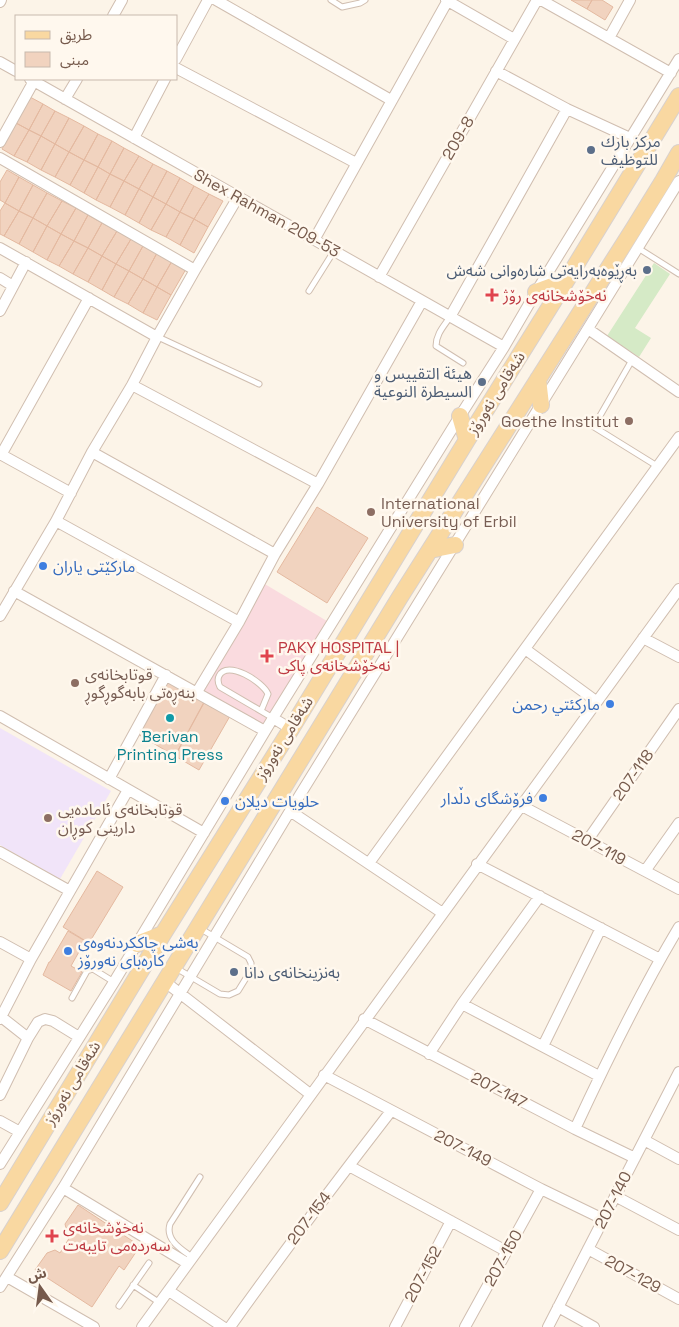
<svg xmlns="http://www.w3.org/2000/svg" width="679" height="1327" font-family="'Space Grotesk','Noto Sans Arabic',sans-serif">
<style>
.education{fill:#f1e4f9}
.medical{fill:#fadbdf}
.green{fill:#d5eac6}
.building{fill:#f1d3bf;stroke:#e4b9a0}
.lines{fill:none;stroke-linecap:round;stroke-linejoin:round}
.lane-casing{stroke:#d0beb0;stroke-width:7}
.street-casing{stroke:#d0beb0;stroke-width:12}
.primary-casing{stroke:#d9d1cd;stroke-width:18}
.lane{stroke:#fff;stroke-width:5}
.street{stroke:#fff;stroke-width:10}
.primary{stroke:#f9d8a1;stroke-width:16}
.service-dot{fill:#5c6f8a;stroke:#fff8ee;stroke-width:2}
.health-dot{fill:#e0444e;stroke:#fff8ee;stroke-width:2}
.education-dot{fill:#8d6e63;stroke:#fff8ee;stroke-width:2}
.shop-dot{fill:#3f7fe0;stroke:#fff8ee;stroke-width:2}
.culture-dot{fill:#0f9aa8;stroke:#fff8ee;stroke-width:2}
.labels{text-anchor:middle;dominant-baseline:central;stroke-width:5;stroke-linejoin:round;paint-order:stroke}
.street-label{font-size:16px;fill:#765a4c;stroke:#fff8ee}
.service-label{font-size:16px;fill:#4e5e75;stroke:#fff8ee;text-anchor:start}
.health-label{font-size:16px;fill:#be3a42;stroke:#fff8ee;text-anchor:start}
.education-label{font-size:16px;fill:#785e54;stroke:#fff8ee;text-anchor:start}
.shop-label{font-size:16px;fill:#366cbe;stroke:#fff8ee;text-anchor:start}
.culture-label{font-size:16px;fill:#0d838f;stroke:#fff8ee}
</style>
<rect width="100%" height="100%" fill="#fcf4e8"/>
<path class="education" d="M0,728L111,791L60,879L0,845Z"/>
<path class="medical" d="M263,583L332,624L268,728L203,690Z"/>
<path class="green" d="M654,263L670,274L635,328L651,338L639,357L607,336Z"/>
<path class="building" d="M571,0H592L587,9Z
M592,0H602L613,7L605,20L587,9Z
M30,97L43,104L29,130L16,123Z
M43,104L55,111L41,136L29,130Z
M55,111L69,118L55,144L41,136Z
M69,118L84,126L69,152L55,144Z
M16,123L29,130L14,156L2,149Z
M84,126L98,134L84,160L69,152Z
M29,130L41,136L27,162L14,156Z
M98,134L112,141L98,167L84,160Z
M41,136L55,144L41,170L27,162Z
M112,141L124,148L110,174L98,167Z
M55,144L69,152L55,177L41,170Z
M124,148L139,156L124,181L110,174Z
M69,152L84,160L70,185L55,177Z
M139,156L153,164L139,189L124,181Z
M84,160L98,167L84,193L70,185Z
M153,164L167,171L153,197L139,189Z
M98,167L110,174L96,200L84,193Z
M7,170L19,177L5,203L0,200V182Z
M167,171L180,178L166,204L153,197Z
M110,174L124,181L110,207L96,200Z
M19,177L33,185L19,211L5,203Z
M180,178L194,186L180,212L166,204Z
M124,181L139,189L125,215L110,207Z
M33,185L47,193L33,218L19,211Z
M194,186L209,194L194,219L180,212Z
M139,189L153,197L139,223L125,215Z
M47,193L62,201L47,226L33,218Z
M209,194L223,201L208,227L194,219Z
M153,197L166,204L151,230L139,223Z
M62,201L76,208L61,234L47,226Z
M5,203L19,211L4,236L0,234V211Z
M166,204L180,212L166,237L151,230Z
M76,208L88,215L74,241L61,234Z
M19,211L33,218L19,244L4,236Z
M180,212L194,219L180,245L166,237Z
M88,215L102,223L88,248L74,241Z
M33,218L47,226L33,252L19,244Z
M194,219L208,227L194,253L180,245Z
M102,223L117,231L102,256L88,248Z
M47,226L61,234L47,260L33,252Z
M117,231L131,239L116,264L102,256Z
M61,234L74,241L59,266L47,260Z
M131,239L143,246L129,271L116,264Z
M74,241L88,248L73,274L59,266Z
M143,246L157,253L143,279L129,271Z
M88,248L102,256L88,282L73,274Z
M157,253L172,261L157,287L143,279Z
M102,256L116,264L102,290L88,282Z
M172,261L186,269L171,295L157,287Z
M116,264L129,271L114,297L102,290Z
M129,271L143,279L128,304L114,297Z
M143,279L157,287L143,313L128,304Z
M157,287L171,295L157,320L143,313Z
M317,507L368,538L327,603L277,572Z
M165,680L204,702L175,756L136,733Z
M204,703L230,716L199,770L175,756Z
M97,871L123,887L89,943L63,927Z
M68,931L85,941L71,966L82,972L71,991L43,975L49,962H50Z
M78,1205L140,1246L124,1270L119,1266L92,1307L35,1270L47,1253L55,1250L60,1253L73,1232L66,1228L65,1224Z"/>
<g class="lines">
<g class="lane-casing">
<path id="lane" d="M331,0L342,7L360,3L365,0
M638,248L679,274
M309,291L334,251
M450,317C444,326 436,334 436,346L463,363
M158,337L259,384
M597,421L632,360
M586,422L657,466
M261,711L268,694C263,682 227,659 219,676C217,680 218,683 220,687L273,718
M176,968L220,994L229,995L238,991L251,970V963L248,957L201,929
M72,998L87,971L93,969L114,982
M192,1257C181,1249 165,1240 170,1224L200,1177
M133,1285L160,1303
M119,1306L149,1263"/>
</g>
<g class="street-casing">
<path id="street" d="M216,0L391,100
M446,0L514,39
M541,0L671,73
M0,2L1,0
M113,16L122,0
M609,38L630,0
M176,59L208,0
M0,62L16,71
M176,68L356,163
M496,71L567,109L630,138
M30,79L504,347
M65,99L77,79
M134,138L165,79
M0,142L34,81
M0,158L195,270
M314,240L448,0
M0,248L157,337
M379,277L537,0
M0,278L13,286
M0,311L26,262
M450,317L567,109
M588,329L679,392
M132,385L318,484
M92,452L275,554
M0,454L71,493
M1,455L89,298
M56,521L239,622
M14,591L265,731
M0,616L56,521L92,452L132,385L157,337L195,270L238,197
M643,638L679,657
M525,649L596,701
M197,692L239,622L275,554L318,484L422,301
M0,716L204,833
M273,718L291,729
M109,779L166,675
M520,805L679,889
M290,811L441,912
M587,841L679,709
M0,852L70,891
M369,863L679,437
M477,864L660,959
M645,871L679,823
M0,942L31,959
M164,981L310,1094
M462,1004L599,1076
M0,1016L28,1038
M0,1019L31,959L128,790
M364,1019L575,1129L635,1158
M543,1046L601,928
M429,1054L462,1004L540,896
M324,1075L541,1189L603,1219
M0,1095L28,1038L38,1022L45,1019L53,1021L79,1037
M0,1121L20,1132
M575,1129C607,1060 640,992 679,927
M644,1140L679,1159
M0,1164L114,982L273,718L460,416L504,347L536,292L679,59
M349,1166L506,1251
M63,1188L187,1263
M615,1196L679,1230
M588,1249L679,1299
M7,1277L94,1327
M0,1287L63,1188L290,811L679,181
M169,1291L223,1327
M558,1307L594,1327
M142,1327C320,1080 499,834 679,589
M230,1327C282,1254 336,1182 391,1111
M395,1327L451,1221
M465,1327L541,1189
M548,1327L679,1072"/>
</g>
<g class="primary-casing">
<path id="primary" d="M536,292L566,281
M538,379L541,405
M460,416L467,440
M430,550L455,545
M137,944L163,934
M0,1203L163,934L291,729L467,440L566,281L679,96
M0,1251L400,597L634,228L663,181L679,153"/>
</g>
<use href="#lane" class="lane"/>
<use href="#street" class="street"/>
<use href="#primary" class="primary"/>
</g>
<g class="service-dot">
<circle cx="591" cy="150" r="5"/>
<circle cx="647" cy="270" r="5"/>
<circle cx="482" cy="382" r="5"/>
<circle cx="234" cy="972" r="5"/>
</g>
<g class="health-dot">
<path d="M489.5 287.5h5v5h5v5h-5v5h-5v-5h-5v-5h5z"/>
<path d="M264.5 648.5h5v5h5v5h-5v5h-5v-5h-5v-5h5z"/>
<path d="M49.5 1228.5h5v5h5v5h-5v5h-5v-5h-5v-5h5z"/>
</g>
<g class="education-dot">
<circle cx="629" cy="421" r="5"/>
<circle cx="371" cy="512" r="5"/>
<circle cx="75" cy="683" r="5"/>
<circle cx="48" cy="818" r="5"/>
</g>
<g class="shop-dot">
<circle cx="43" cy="566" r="5"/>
<circle cx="610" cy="704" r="5"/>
<circle cx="543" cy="798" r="5"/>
<circle cx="225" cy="801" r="5"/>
<circle cx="68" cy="951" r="5"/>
</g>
<circle class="culture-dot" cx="170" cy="718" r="5"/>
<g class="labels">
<g class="street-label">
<text transform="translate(458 138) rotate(-60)">209-8</text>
<text transform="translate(267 213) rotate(29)">Shex Rahman 209-53</text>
<text transform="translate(496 393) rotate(-58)">شەقامی نەورۆز</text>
<text transform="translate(284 738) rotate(-58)">شەقامی نەورۆز</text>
<text transform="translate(633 775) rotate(-55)">207-118</text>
<text transform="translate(599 847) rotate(28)">207-119</text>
<text transform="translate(72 1083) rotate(-59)">شەقامی نەورۆز</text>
<text transform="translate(499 1090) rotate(27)">207-147</text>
<text transform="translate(463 1148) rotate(27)">207-149</text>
<text transform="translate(613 1200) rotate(-63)">207-140</text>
<text transform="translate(309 1218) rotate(-53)">207-154</text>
<text transform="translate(503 1258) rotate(-61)">207-150</text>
<text transform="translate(423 1274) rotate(-62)">207-152</text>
<text transform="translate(633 1274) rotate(29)">207-129</text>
</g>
<g class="service-label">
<text x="601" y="141">مركز بارك<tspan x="601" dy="18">للتوظيف</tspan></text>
<text x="637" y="270" text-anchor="end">بەڕێوەبەرایەتی شارەوانی شەش</text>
<text x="472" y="373" text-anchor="end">هيئة التقييس و<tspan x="472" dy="18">السيطرة النوعية</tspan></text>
<text x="244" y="972">بەنزینخانەی دانا</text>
</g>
<g class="health-label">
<text x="503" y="295">نەخۆشخانەی رۆژ</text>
<text x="278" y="647">PAKY HOSPITAL |<tspan x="278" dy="18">نەخۆشخانەی پاکی</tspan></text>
<text x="63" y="1227">نەخۆشخانەی<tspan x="63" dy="18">سەردەمی تایبەت</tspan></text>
</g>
<g class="education-label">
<text x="619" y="421" text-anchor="end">Goethe Institut</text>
<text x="381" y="503">International<tspan x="381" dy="18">University of Erbil</tspan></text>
<text x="85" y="674">قوتابخانەی<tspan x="85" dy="18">بنەڕەتی بابەگوڕگوڕ</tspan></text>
<text x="58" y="809">قوتابخانەی ئامادەیی<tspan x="58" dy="18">دارینی کوڕان</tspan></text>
</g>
<g class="shop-label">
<text x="53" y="566">مارکێتی یاران</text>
<text x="600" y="704" text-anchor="end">ماركئتي رحمن</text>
<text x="533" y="798" text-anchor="end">فرۆشگای دڵدار</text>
<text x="235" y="801">حلويات ديلان</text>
<text x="78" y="942">به‌شی چاككردنه‌وه‌ی<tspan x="78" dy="18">كاره‌بای نه‌ورۆز</tspan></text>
</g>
<g class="culture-label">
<text x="170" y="736">Berivan<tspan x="170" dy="18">Printing Press</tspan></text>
</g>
</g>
<rect x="15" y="15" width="162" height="65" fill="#fff8ee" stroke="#c8b9ad"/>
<rect x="25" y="31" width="25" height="8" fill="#f9d8a1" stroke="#c8b9ad"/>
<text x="60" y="40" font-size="15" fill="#765a4c">طريق</text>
<rect x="25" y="52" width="25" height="15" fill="#f1d3bf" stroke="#c8b9ad"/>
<text x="60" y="65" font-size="15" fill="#765a4c">مبنى</text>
<g transform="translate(40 1287) rotate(346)" stroke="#fff8ee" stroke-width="4" paint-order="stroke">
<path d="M0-4L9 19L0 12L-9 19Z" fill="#765a4c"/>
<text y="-8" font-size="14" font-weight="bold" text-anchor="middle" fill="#765a4c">ش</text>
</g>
</svg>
